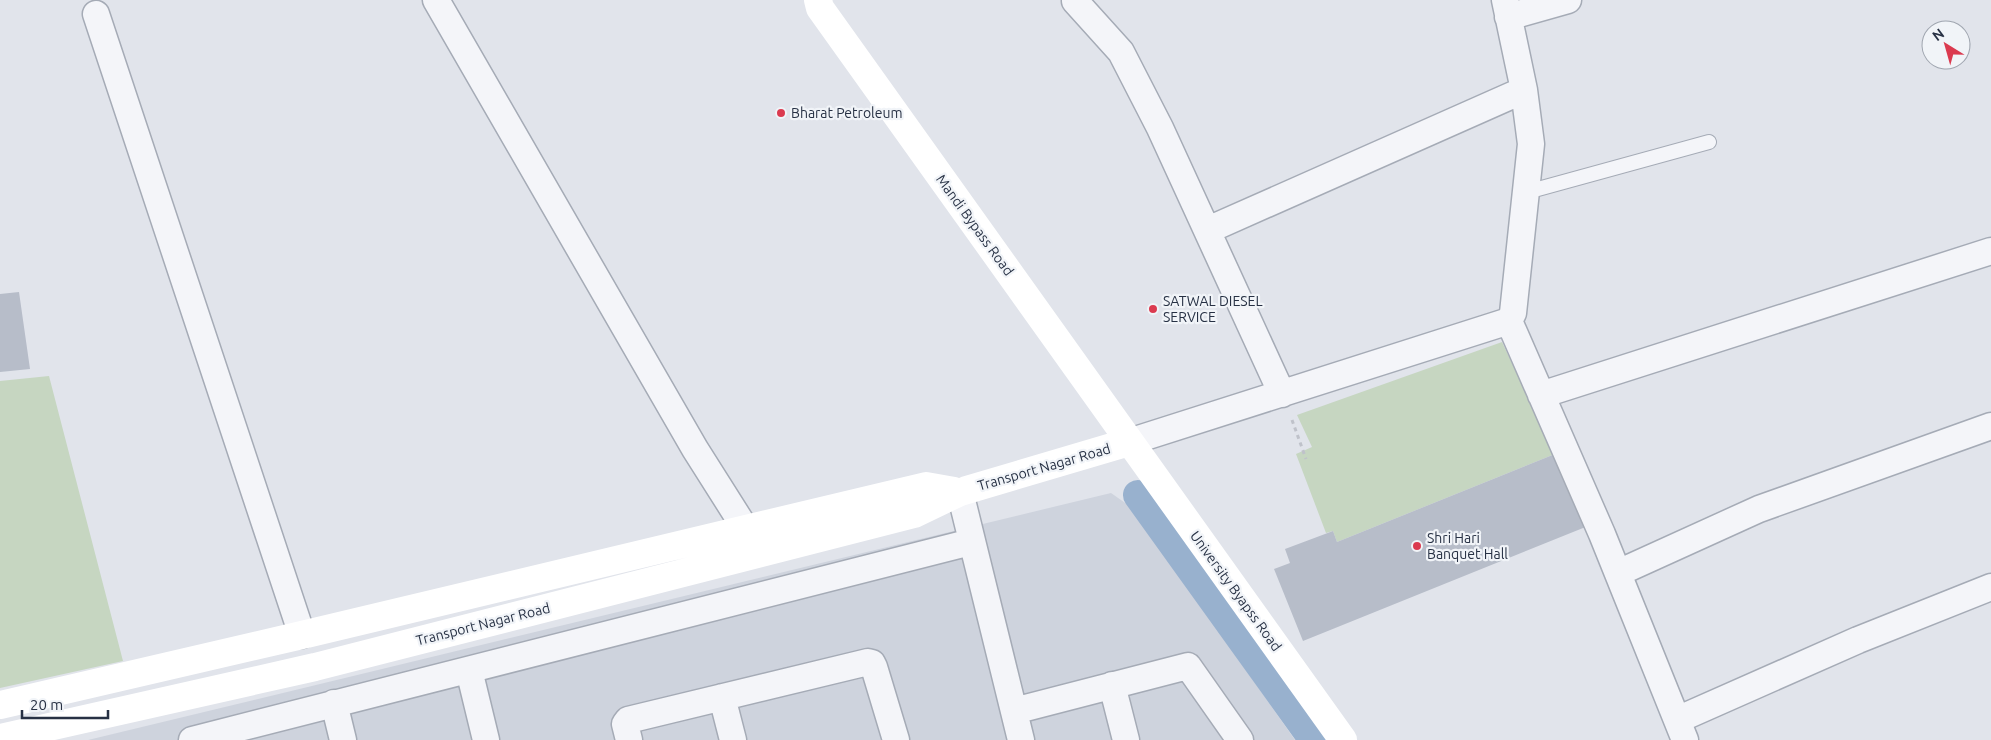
<svg xmlns="http://www.w3.org/2000/svg" width="1991" height="740" font-family="Ubuntu,sans-serif">
<style>
.built{fill:#ced3dd}
.green{fill:#c6d6c1}
.lines{fill:none;stroke-linecap:round;stroke-linejoin:round}
.canal{stroke:#98b1ce;stroke-width:30}
.building{fill:#b7bdc9}
.service-casing{stroke:#a5abb6;stroke-width:16}
.minor-casing{stroke:#a5abb6;stroke-width:29}
.path{stroke:#bfc2ca;stroke-width:3;stroke-dasharray:4 4;stroke-linecap:butt}
.service{stroke:#f4f5f9;stroke-width:14}
.minor{stroke:#f4f5f9;stroke-width:26}
.secondary{stroke:#fff;stroke-width:28}
.poi-dot{fill:#db3a4f;stroke:#f1f4f8;stroke-width:2}
.labels{text-anchor:middle;dominant-baseline:central;stroke-width:4.5;stroke-linejoin:round;paint-order:stroke}
.poi-label{font-size:14px;fill:#273144;stroke:#f1f4f8;text-anchor:start}
.street-label{font-size:14px;fill:#273144;stroke:#f1f4f8}
</style>
<rect width="100%" height="100%" fill="#e1e4eb"/>
<path class="built" d="M1111,493L1131,507L1295,740H88Z"/>
<path class="green" d="M1502,342L1555,454L1337,542L1333,531L1326,533L1296,454L1312,447L1297,415Z
M49,376L123,661L0,688V381Z"/>
<g class="lines">
<path class="canal" d="M1138,495L1314,740"/>
</g>
<path class="building" d="M19,292L30,369L0,372V294Z
M1555,454L1588,526L1303,641L1274,569L1290,563L1285,549L1333,531L1337,542Z"/>
<g class="lines">
<g class="service-casing">
<path id="service" d="M1527,192L1709,142"/>
</g>
<g class="minor-casing">
<path id="minor" d="M436,0L695,449L745,528
M1075,1L1121,52L1160,128L1282,394
M96,14L302,635
M1508,17L1568,0
M1208,230L1524,90
M1509,321L1602,534L1685,740
M1541,395L1991,251
M1129,442L1509,321L1513,313L1531,144L1524,90L1505,0
M960,492L1021,740
M1618,573L1759,509L1991,426
M469,670L486,740
M1112,685L1126,740
M722,697L733,740
M334,703L343,740
M1014,711L1188,666L1240,740
M1677,720L1858,640L1991,587
M192,740L971,542
M629,740L625,724L628,720L868,662L872,663L874,667L896,740"/>
</g>
<path class="path" d="M1292,420L1306,459"/>
<use href="#service" class="service"/>
<use href="#minor" class="minor"/>
<path class="secondary" d="M818,0L820,8L1343,740
M0,705L302,635L926,486L960,492
M0,738L315,667L914,514L960,492L1129,442"/>
</g>
<g class="poi-dot">
<circle cx="781" cy="113" r="5"/>
<circle cx="1153" cy="309" r="5"/>
<circle cx="1417" cy="546" r="5"/>
</g>
<g class="labels">
<g class="poi-label">
<text x="791" y="113">Bharat Petroleum</text>
<text x="1163" y="301">SATWAL DIESEL<tspan x="1163" dy="16">SERVICE</tspan></text>
<text x="1427" y="538">Shri Hari<tspan x="1427" dy="16">Banquet Hall</tspan></text>
</g>
<g class="street-label">
<text transform="translate(975 225) rotate(54)">Mandi Bypass Road</text>
<text transform="translate(1044 467) rotate(-16)">Transport Nagar Road</text>
<text transform="translate(1236 591) rotate(54)">University Byapss Road</text>
<text transform="translate(483 624) rotate(-14)">Transport Nagar Road</text>
</g>
</g>
<g transform="translate(1946 45) rotate(323)"><circle r="24" fill="#f1f4f8" stroke="#a0a6b0"/>
<path d="M0-4L9 19L0 12L-9 19Z" fill="#db3a4f"/>
<text y="-8" font-size="14" font-weight="bold" text-anchor="middle" fill="#273144">N</text>
</g>
<path d="M22 710v8h86v-8" fill="none" stroke="#273144" stroke-width="2.5"/>
<text x="30" y="710" font-size="15" fill="#273144" stroke="#f1f4f8" stroke-width="4" paint-order="stroke">20 m</text>
</svg>
